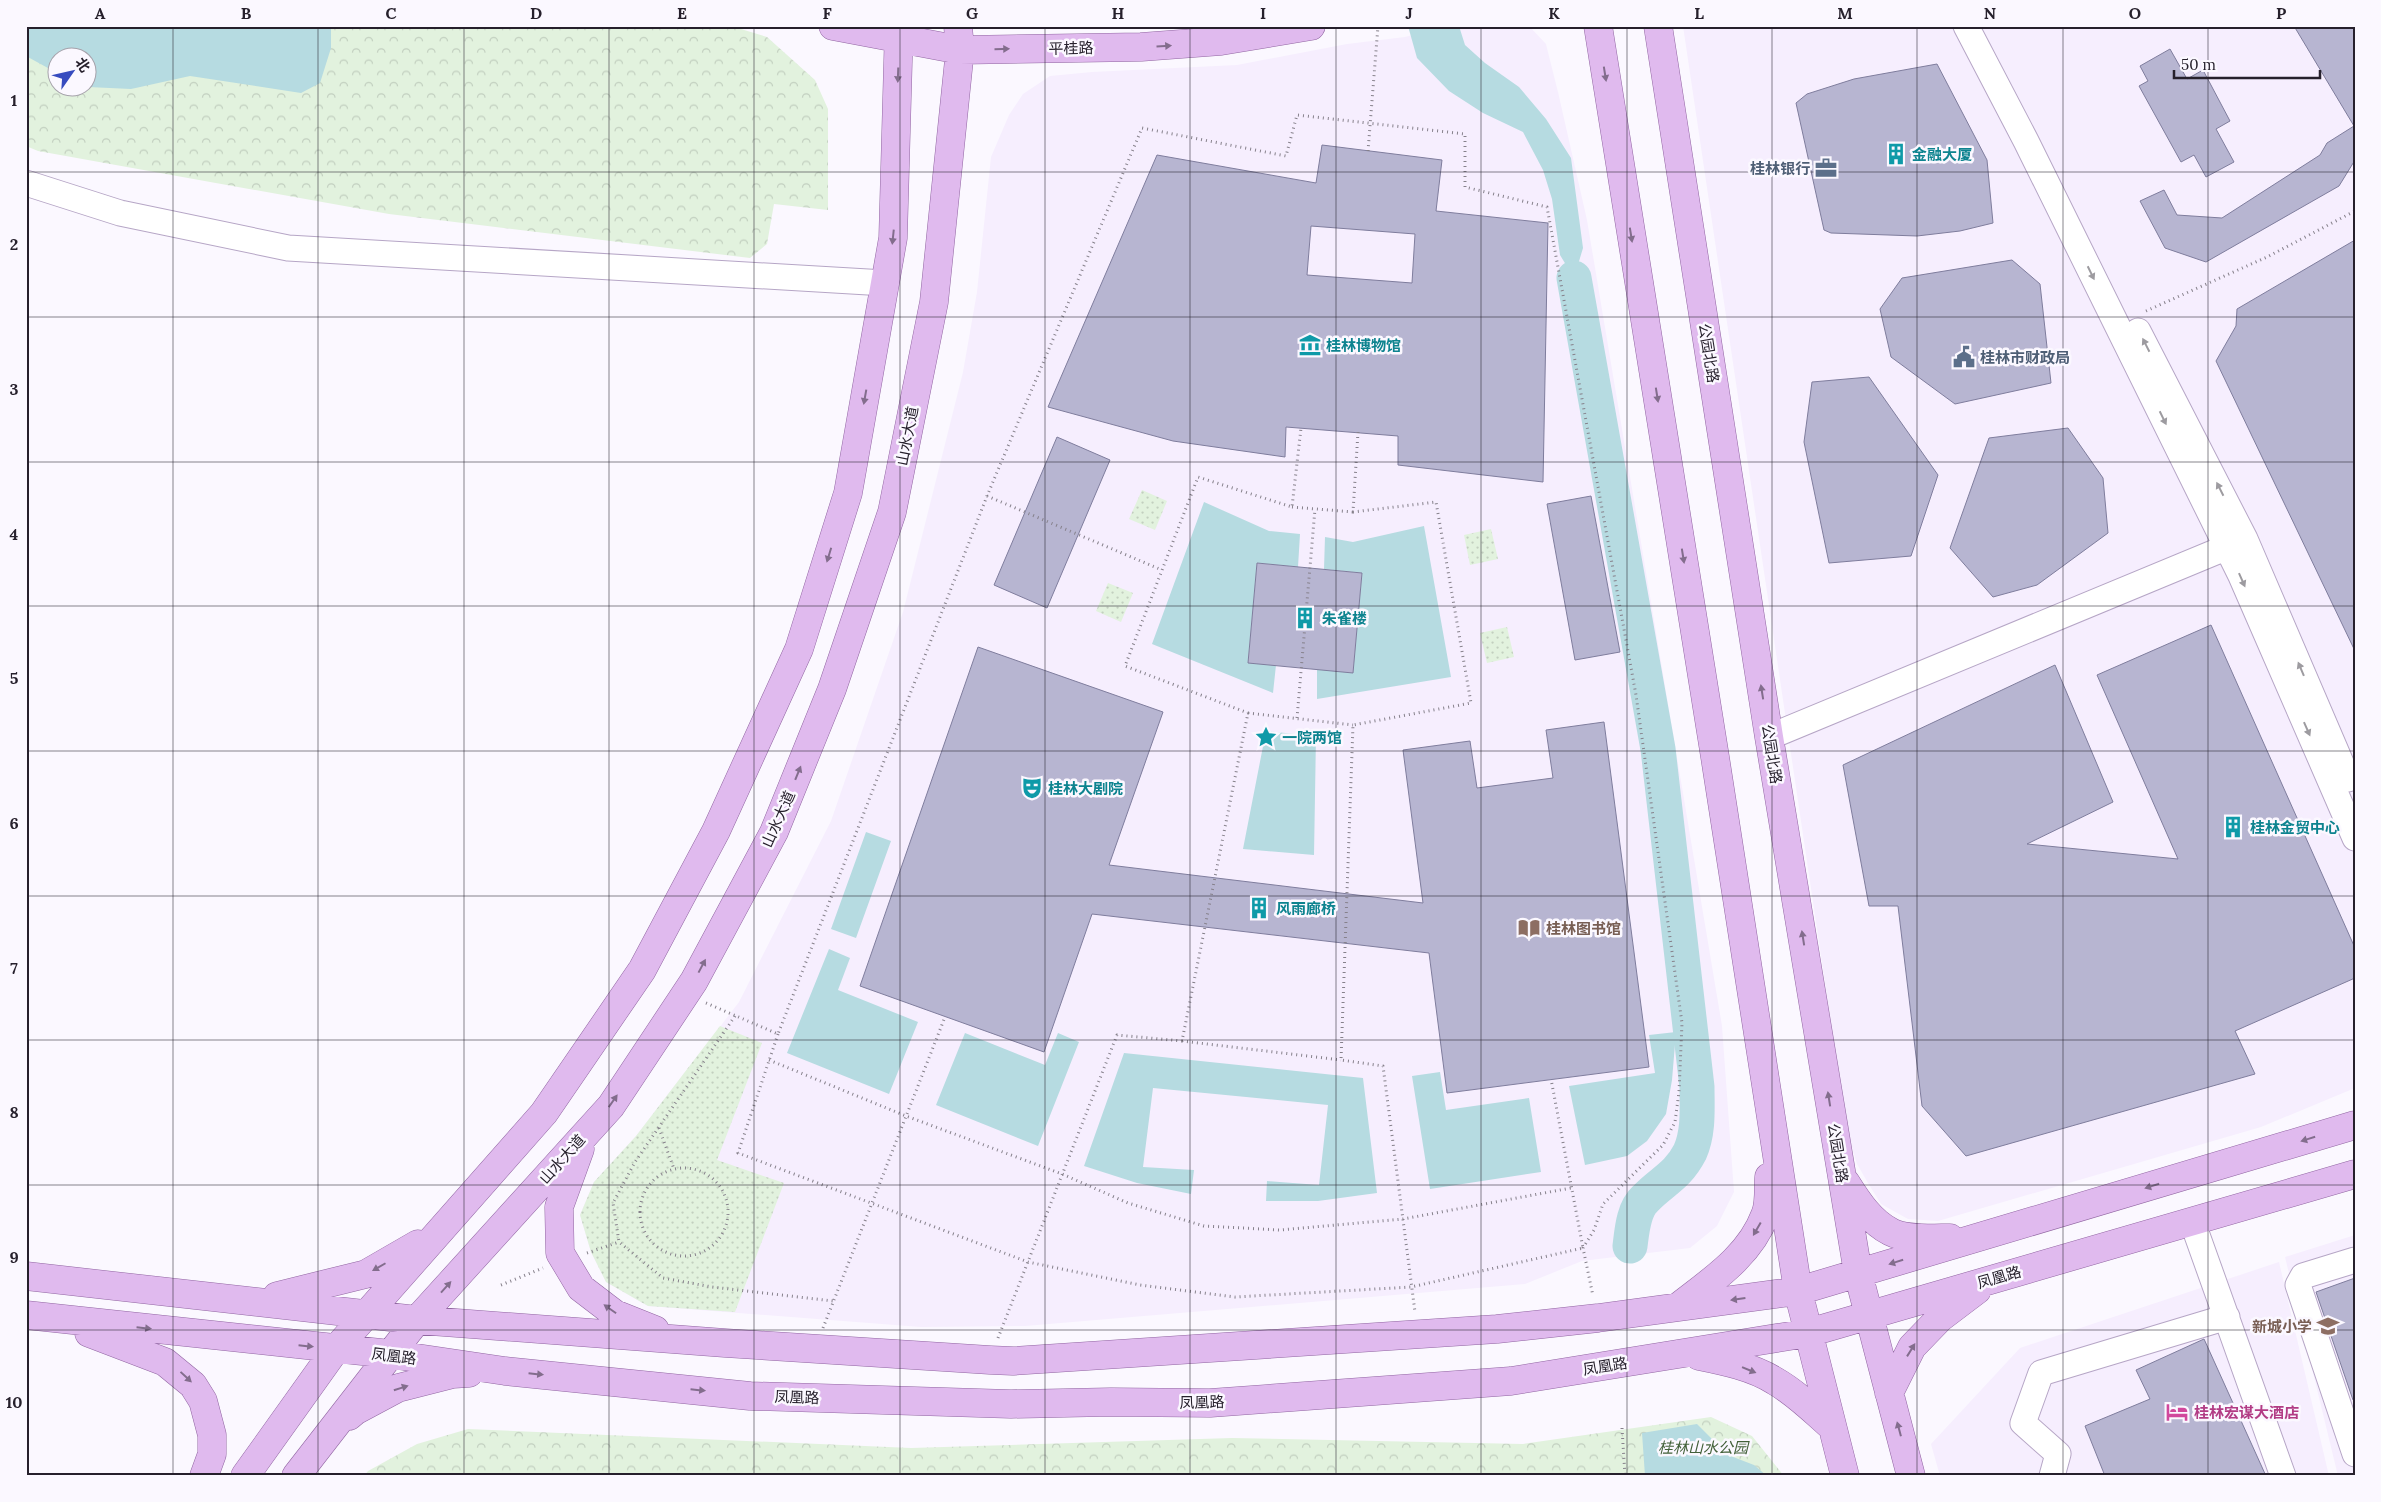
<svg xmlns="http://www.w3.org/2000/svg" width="2381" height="1502" font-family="Lora,'Noto Sans SC',serif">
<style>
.built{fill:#f6eefe}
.grass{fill:url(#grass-dots)}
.forest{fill:url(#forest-crowns);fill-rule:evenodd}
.water{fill:#b6dbe1}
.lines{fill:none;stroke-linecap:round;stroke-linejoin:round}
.river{stroke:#b6dbe1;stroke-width:35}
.building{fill:#b7b5d1;stroke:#7f7d9d;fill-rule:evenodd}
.minor-casing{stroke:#b6a6c6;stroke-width:27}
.major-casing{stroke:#9166a2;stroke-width:29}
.path{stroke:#86818b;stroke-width:3;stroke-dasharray:1 4;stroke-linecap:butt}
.minor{stroke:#fff;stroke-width:25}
.major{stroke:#e0baee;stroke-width:28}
.oneway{fill:#836d8d}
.oneway2{fill:#9d9ba0}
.grid{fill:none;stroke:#26202c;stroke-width:1;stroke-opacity:0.55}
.labels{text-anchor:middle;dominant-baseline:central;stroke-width:5;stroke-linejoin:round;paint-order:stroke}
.street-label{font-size:15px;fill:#26202c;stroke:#fbf8ff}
.culture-label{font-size:15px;font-weight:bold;fill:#0d838f;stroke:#fbf8ff;text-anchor:start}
.service-label{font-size:15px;font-weight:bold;fill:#4e5e75;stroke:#fbf8ff;text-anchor:end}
.education-label{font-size:15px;font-weight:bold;fill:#785e54;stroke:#fbf8ff;text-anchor:start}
.hotel-label{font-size:15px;font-weight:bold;fill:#b23c85;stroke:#fbf8ff;text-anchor:start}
.park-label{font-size:15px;font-style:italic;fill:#426039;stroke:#fbf8ff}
.neatline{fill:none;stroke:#26202c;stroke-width:2}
.grid-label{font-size:16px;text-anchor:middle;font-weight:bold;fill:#26202c}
</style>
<defs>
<pattern id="grass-dots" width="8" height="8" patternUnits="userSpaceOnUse" patternTransform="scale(1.25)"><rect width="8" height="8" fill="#e2f2de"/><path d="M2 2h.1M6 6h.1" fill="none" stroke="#c2cfbf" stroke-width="1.8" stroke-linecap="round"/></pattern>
<pattern id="forest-crowns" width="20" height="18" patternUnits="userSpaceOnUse" patternTransform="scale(1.25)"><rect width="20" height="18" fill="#e2f2de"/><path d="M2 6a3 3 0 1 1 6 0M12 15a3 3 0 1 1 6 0" fill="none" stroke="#c2cfbf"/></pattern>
</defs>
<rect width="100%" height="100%" fill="#fbf8ff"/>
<path class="built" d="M1449,26H1529L1546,44L1558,92L1587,220L1722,1026L1734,1192L1717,1226L1690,1248L1582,1261L1525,1284L1025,1326L921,1327L648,1306L606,1282L591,1252L580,1215L594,1182L636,1136L739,1002L831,821L903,612L963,372L977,292L991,157L1009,115L1023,94L1050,76L1092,72L1237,65L1347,44L1405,37Z
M1683,26H2355V1088L2261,1127L1938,1221L1908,1219L1881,1204L1868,1183L1857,1164L1847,1131Z
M2355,1235V1476H2338L2285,1257Z
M2279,1262L2329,1476H1940L1931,1444L2020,1348Z"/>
<path class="grass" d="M1142,490L1167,501L1155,530L1129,519Z
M1491,529L1498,559L1470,565L1464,535Z
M1108,583L1133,593L1121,622L1096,611Z
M1507,627L1514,657L1487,663L1480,633Z
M720,1026L762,1043L717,1160L784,1183L735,1312L648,1306L606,1282L591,1252L580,1215L594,1182L636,1136Z"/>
<path class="forest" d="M26,26H731L767,37L815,80L828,109V210L774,204L767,244L750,258L389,214L38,151L26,146ZM58,58H88V88H58Z
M1711,1417L1752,1436L1784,1476H364L368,1471L417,1444L468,1429L911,1448L1232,1438L1523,1444Z"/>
<path class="water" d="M26,26H331V48L320,83L301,93L190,76L131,89L88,87V58H58L57,73L26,56Z
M1408,26H1459L1465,45L1485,63L1519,87L1546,119L1571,158L1583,248L1574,278L1560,255L1552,199L1543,170L1523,132L1483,113L1449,91L1417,58Z
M1204,502L1269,531L1300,534L1298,567L1257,563L1248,662L1276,665L1273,693L1152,644Z
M1424,526L1451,677L1317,699V669L1353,672L1362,573L1324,569L1325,537L1353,542Z
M1266,731L1316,736L1314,855L1243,849Z
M866,832L891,841L856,938L831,929Z
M829,949L850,958L838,990L918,1022L889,1094L787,1053Z
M1676,1032L1672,1080L1666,1114L1647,1141L1627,1156L1585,1165L1569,1086L1655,1073L1649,1035Z
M965,1033L1045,1065L1058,1033L1079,1042L1038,1146L936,1105Z
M1124,1053L1363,1078L1377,1193L1318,1201H1266L1267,1181L1319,1185L1328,1105L1153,1088L1143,1167L1194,1170L1191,1194L1137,1183L1084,1166Z
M1440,1072L1446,1110L1529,1098L1541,1172L1430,1189L1412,1076Z
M1697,1424L1728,1455L1754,1465L1767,1476H1645L1642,1433Z"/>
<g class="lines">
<path class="river" d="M1574,278L1658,749L1697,1087C1697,1108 1699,1132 1690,1152C1677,1177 1662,1181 1645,1199C1633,1210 1632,1231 1630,1246"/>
</g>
<path class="building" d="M2294,26H2355V160L2339,186L2206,262L2165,248L2140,201L2164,190L2177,215L2222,218L2320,155L2327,143L2354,126Z
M2170,49L2187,79L2203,70L2230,121L2216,129L2234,162L2206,177L2194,155L2181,162L2139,86L2148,81L2140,66Z
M1937,64L1987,160L1993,223L1960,231L1917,236L1831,233L1824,230L1796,103L1807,94L1854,79Z
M1322,145L1442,160L1436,211L1548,223L1543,482L1398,465V436L1286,427L1285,457L1173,441L1048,407L1157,155L1316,183ZM1311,226L1415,234L1412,283L1307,275Z
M2355,240V651L2216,361L2236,326L2237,309Z
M2012,260L2040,284L2051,383L1955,404L1891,357L1880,309L1902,278Z
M1869,377L1938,475L1911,556L1829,563L1804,442L1812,382Z
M2068,428L2103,478L2108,533L2037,585L1993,597L1950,548L1989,438Z
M1057,437L1110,460L1047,608L994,585Z
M1591,496L1620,652L1575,660L1547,504Z
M1257,563L1362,573L1353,673L1248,663Z
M2211,625L2355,948V978L2235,1031L2255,1074L1966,1156L1922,1106L1898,906H1869L1843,765L2055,665L2113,802L2027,844L2178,859L2097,675Z
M978,647L1163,712L1109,865L1423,903L1403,750L1470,741L1477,788L1553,778L1546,730L1604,722L1649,1067L1447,1093L1429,953L1092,914L1044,1052L860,986Z
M2355,1278V1399L2353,1400L2316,1292Z
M2204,1339L2266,1476H2105L2085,1426L2150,1399L2136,1370Z"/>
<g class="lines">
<g class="minor-casing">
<path id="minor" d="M1966,26L2026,141L2241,576L2355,838
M26,183L120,213L288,248L885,283
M2138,331L2245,539L2348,779
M1769,737L2242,541
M2192,1221L2283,1476
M2355,1260L2303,1276L2298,1285L2355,1454
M2052,1476L2058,1454L2023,1423L2041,1373L2227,1317"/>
</g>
<g class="major-casing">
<path id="major" d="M833,26L960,50L1141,47L1221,41L1311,26
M1598,26L1715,757L1798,1291L1845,1476
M1658,26L1769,737L1858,1273L1911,1476
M580,1149L559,1207L560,1253L581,1288L615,1314L655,1330
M1846,1183C1858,1202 1871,1222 1891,1232C1906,1240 1934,1238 1950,1238
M26,1276L417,1320L725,1343L990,1360L1013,1361L1497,1329L1598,1318L1798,1291L2355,1125
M277,1296L366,1274L418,1244
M1678,1307C1711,1281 1750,1256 1765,1215C1770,1204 1768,1188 1769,1177
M26,1315L390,1354L505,1371L750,1396L1011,1404L1111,1402L1210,1403L1511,1381L1808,1333L2355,1174
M89,1333L165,1362L193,1385L203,1401L212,1435V1454L204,1476
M1699,1356C1724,1361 1753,1367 1775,1381C1796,1393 1814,1411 1832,1427
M1889,1393L1912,1347L1940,1318L1977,1290
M349,1416L355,1411L398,1388L453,1374L469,1373
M245,1476L335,1350L544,1113L642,970L716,831L799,649L848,493L893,238L899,26
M296,1476L417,1320L611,1106L694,981L774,832L832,689L892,512L934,302L960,50L958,26"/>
</g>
<path class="path" d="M1368,151L1378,26
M2146,311L2267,257L2355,211
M1358,432L1353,512L1436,502L1471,703L1353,725L1341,1060L1383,1066L1415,1312
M987,496L1162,570
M1292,507L1353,512
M1248,713L1353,725
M1297,718L1315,509
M706,1003L778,1034L987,496L1142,128L1286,156L1297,115L1465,134V187L1547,207L1636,695L1682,1023L1679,1092L1675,1122L1663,1145L1603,1204L1594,1230L1583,1248L1593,1296
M735,1016L635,1162L613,1203L619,1242L663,1278L712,1287L833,1301
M778,1034L738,1153L1028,1262L1140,1285L1235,1297L1411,1287L1583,1248L1551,1079
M1182,1041L1341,1060
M769,1060L906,1116L1062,1174L1128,1203L1204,1226L1280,1230L1403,1219L1571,1188
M659,1128L674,1169
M640 1212a44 44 0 1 1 88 0a44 44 0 1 1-88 0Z
M587,1253L619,1242
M501,1285L543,1268
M823,1328L945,1017
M998,1338L1117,1035L1182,1041L1248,713L1125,666L1198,477L1292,507L1301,428
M1622,1428L1625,1476"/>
<use href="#minor" class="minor"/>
<use href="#major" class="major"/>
</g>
<defs><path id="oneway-solid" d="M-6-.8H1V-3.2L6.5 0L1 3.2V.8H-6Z" transform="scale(1.25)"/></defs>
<g class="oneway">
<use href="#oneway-solid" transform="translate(1164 46) rotate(-4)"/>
<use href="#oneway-solid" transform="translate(1002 49) rotate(-1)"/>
<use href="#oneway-solid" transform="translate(1605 74) rotate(81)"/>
<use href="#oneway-solid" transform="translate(898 75) rotate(92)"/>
<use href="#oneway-solid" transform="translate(1631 235) rotate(81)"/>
<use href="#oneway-solid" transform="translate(893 237) rotate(96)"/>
<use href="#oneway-solid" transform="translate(1657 395) rotate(81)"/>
<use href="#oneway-solid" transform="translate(865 397) rotate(100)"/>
<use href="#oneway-solid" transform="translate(829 555) rotate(107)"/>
<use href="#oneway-solid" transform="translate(1683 556) rotate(81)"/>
<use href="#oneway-solid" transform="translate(1762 692) rotate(-99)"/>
<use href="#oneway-solid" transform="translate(798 773) rotate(-68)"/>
<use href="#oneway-solid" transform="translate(1803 938) rotate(-99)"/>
<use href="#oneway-solid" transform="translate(702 966) rotate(-62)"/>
<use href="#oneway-solid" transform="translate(1829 1099) rotate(-99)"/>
<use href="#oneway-solid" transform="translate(613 1101) rotate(-55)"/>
<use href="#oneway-solid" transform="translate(2308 1139) rotate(163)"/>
<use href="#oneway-solid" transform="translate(2152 1186) rotate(163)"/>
<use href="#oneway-solid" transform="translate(1757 1229) rotate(120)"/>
<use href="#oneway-solid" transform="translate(1896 1262) rotate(163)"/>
<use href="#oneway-solid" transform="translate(379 1267) rotate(150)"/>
<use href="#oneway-solid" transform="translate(446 1287) rotate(-48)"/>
<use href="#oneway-solid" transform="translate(1738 1299) rotate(172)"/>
<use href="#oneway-solid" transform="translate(610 1309) rotate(-145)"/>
<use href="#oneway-solid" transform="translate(144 1328) rotate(6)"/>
<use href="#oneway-solid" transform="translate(306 1346) rotate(6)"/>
<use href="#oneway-solid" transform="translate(1911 1350) rotate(-58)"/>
<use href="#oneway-solid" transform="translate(1749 1370) rotate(22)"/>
<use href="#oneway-solid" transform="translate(536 1374) rotate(6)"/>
<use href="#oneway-solid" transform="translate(186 1377) rotate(43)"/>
<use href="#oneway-solid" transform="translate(401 1388) rotate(-18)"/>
<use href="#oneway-solid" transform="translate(698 1390) rotate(6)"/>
<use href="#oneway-solid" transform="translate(1899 1429) rotate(-105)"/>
</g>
<g class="oneway2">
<use href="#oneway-solid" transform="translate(2091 273) rotate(64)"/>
<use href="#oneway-solid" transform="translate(2146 345) rotate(-117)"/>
<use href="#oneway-solid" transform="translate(2163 418) rotate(64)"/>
<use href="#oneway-solid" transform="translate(2220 489) rotate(-117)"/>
<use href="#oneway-solid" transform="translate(2242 580) rotate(66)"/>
<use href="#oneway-solid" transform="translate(2301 669) rotate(-113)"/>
<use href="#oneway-solid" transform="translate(2307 729) rotate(66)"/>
</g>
<path class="grid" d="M173,26V1476M318,26V1476M464,26V1476M609,26V1476M754,26V1476M900,26V1476M1045,26V1476M1190,26V1476M1336,26V1476M1481,26V1476M1627,26V1476M1772,26V1476M1917,26V1476M2063,26V1476M2208,26V1476M26,172H2355M26,317H2355M26,462H2355M26,606H2355M26,751H2355M26,896H2355M26,1040H2355M26,1185H2355M26,1330H2355"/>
<defs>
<g id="building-bare" transform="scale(1.725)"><path d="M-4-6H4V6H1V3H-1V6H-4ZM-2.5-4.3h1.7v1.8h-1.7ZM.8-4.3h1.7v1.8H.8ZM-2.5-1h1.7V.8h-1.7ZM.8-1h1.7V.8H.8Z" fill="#0f9aa8" stroke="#fbf8ff" stroke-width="2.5" paint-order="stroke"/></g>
<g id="office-bare" transform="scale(1.725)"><path d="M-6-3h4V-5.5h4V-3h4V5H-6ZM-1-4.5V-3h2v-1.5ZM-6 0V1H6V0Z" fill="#5c6f8a" stroke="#fbf8ff" stroke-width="2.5" paint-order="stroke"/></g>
<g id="museum-bare" transform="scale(1.725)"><path d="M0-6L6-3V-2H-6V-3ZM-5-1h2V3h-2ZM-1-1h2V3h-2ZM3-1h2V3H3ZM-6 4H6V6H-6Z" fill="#0f9aa8" stroke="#fbf8ff" stroke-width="2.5" paint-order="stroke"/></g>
<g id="civic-bare" transform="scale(1.725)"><path d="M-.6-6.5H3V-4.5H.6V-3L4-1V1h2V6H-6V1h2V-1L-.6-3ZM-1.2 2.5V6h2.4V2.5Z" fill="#5c6f8a" stroke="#fbf8ff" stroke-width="2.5" paint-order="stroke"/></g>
<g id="sight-bare" transform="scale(1.725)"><path d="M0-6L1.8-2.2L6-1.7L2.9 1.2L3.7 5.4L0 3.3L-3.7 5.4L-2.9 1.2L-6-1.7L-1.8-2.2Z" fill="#0f9aa8" stroke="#fbf8ff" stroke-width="2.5" paint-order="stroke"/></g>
<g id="theatre-bare" transform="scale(1.725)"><path d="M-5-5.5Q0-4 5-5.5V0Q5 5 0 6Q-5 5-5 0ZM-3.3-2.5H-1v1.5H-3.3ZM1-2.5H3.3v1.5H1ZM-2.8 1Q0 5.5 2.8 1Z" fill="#0f9aa8" stroke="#fbf8ff" stroke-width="2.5" paint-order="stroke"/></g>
<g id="library-bare" transform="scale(1.725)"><path d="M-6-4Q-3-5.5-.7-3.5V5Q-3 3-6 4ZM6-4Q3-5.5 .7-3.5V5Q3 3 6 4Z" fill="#8d6e63" stroke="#fbf8ff" stroke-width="2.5" paint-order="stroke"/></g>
<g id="school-bare" transform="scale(1.725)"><path d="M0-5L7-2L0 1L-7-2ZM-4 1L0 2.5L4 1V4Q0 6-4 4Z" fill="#8d6e63" stroke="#fbf8ff" stroke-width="2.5" paint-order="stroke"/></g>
<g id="hotel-bare" transform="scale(1.725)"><path d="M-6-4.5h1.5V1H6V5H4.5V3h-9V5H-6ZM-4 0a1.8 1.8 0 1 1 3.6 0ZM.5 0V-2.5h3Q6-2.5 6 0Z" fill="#d1479c" stroke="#fbf8ff" stroke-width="2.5" paint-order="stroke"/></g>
</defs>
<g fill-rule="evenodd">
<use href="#building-bare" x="1896" y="154"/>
<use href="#office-bare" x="1826" y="168"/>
<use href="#museum-bare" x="1310" y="345"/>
<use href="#civic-bare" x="1964" y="357"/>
<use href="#building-bare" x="1305" y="618"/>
<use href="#sight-bare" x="1266" y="737"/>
<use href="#theatre-bare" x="1032" y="788"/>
<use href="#building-bare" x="2233" y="827"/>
<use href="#building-bare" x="1259" y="908"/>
<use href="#library-bare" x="1529" y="928"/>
<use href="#school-bare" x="2328" y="1326"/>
<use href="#hotel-bare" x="2177" y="1412"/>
</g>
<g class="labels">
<g class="street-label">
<text transform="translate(1071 48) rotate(-1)">平桂路</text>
<text transform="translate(1709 353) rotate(81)">公园北路</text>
<text transform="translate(907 436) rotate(-79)">山水大道</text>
<text transform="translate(1772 754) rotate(81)">公园北路</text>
<text transform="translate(778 819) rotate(-66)">山水大道</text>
<text transform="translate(1838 1153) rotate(81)">公园北路</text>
<text transform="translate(562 1159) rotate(-48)">山水大道</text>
<text transform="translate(1999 1277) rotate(-16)">凤凰路</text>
<text transform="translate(394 1356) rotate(7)">凤凰路</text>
<text transform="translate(1605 1366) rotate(-9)">凤凰路</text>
<text transform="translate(797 1397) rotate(2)">凤凰路</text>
<text transform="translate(1202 1402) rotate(-1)">凤凰路</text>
</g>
<g class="culture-label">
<text x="1912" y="154">金融大厦</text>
<text x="1326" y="345">桂林博物馆</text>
<text x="1322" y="618">朱雀楼</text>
<text x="1282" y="737">一院两馆</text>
<text x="1048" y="788">桂林大剧院</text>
<text x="2250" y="827">桂林金贸中心</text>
<text x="1276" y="908">风雨廊桥</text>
</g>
<g class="service-label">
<text x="1810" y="168">桂林银行</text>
<text x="1980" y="357" text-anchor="start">桂林市财政局</text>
</g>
<g class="education-label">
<text x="1546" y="928">桂林图书馆</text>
<text x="2312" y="1326" text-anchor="end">新城小学</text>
</g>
<g class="hotel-label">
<text x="2194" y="1412">桂林宏谋大酒店</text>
</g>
<g class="park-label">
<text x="1703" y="1447">桂林山水公园</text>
</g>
</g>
<rect width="2381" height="1502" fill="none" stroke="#fbf8ff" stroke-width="55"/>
<g transform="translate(72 72) rotate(56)"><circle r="24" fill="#fbf8ff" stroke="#a6a2ab"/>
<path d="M0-4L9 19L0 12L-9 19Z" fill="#374cbf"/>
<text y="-8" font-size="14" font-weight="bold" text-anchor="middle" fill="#26202c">北</text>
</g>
<path d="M2174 70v8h146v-8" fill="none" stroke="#26202c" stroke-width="2.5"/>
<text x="2181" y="70" font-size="15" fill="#26202c" stroke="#fbf8ff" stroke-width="4" paint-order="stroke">50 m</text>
<rect x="28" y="28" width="2326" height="1446" class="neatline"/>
<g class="grid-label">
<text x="100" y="19">A</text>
<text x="246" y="19">B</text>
<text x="391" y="19">C</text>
<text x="536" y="19">D</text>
<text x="682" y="19">E</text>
<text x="827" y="19">F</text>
<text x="972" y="19">G</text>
<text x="1118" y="19">H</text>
<text x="1263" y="19">I</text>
<text x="1409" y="19">J</text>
<text x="1554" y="19">K</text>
<text x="1699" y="19">L</text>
<text x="1845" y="19">M</text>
<text x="1990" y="19">N</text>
<text x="2135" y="19">O</text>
<text x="2281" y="19">P</text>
<text x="14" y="106">1</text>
<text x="14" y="250">2</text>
<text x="14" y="395">3</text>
<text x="14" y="540">4</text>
<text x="14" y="684">5</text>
<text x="14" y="829">6</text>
<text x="14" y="974">7</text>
<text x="14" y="1118">8</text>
<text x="14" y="1263">9</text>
<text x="14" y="1408">10</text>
</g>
</svg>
